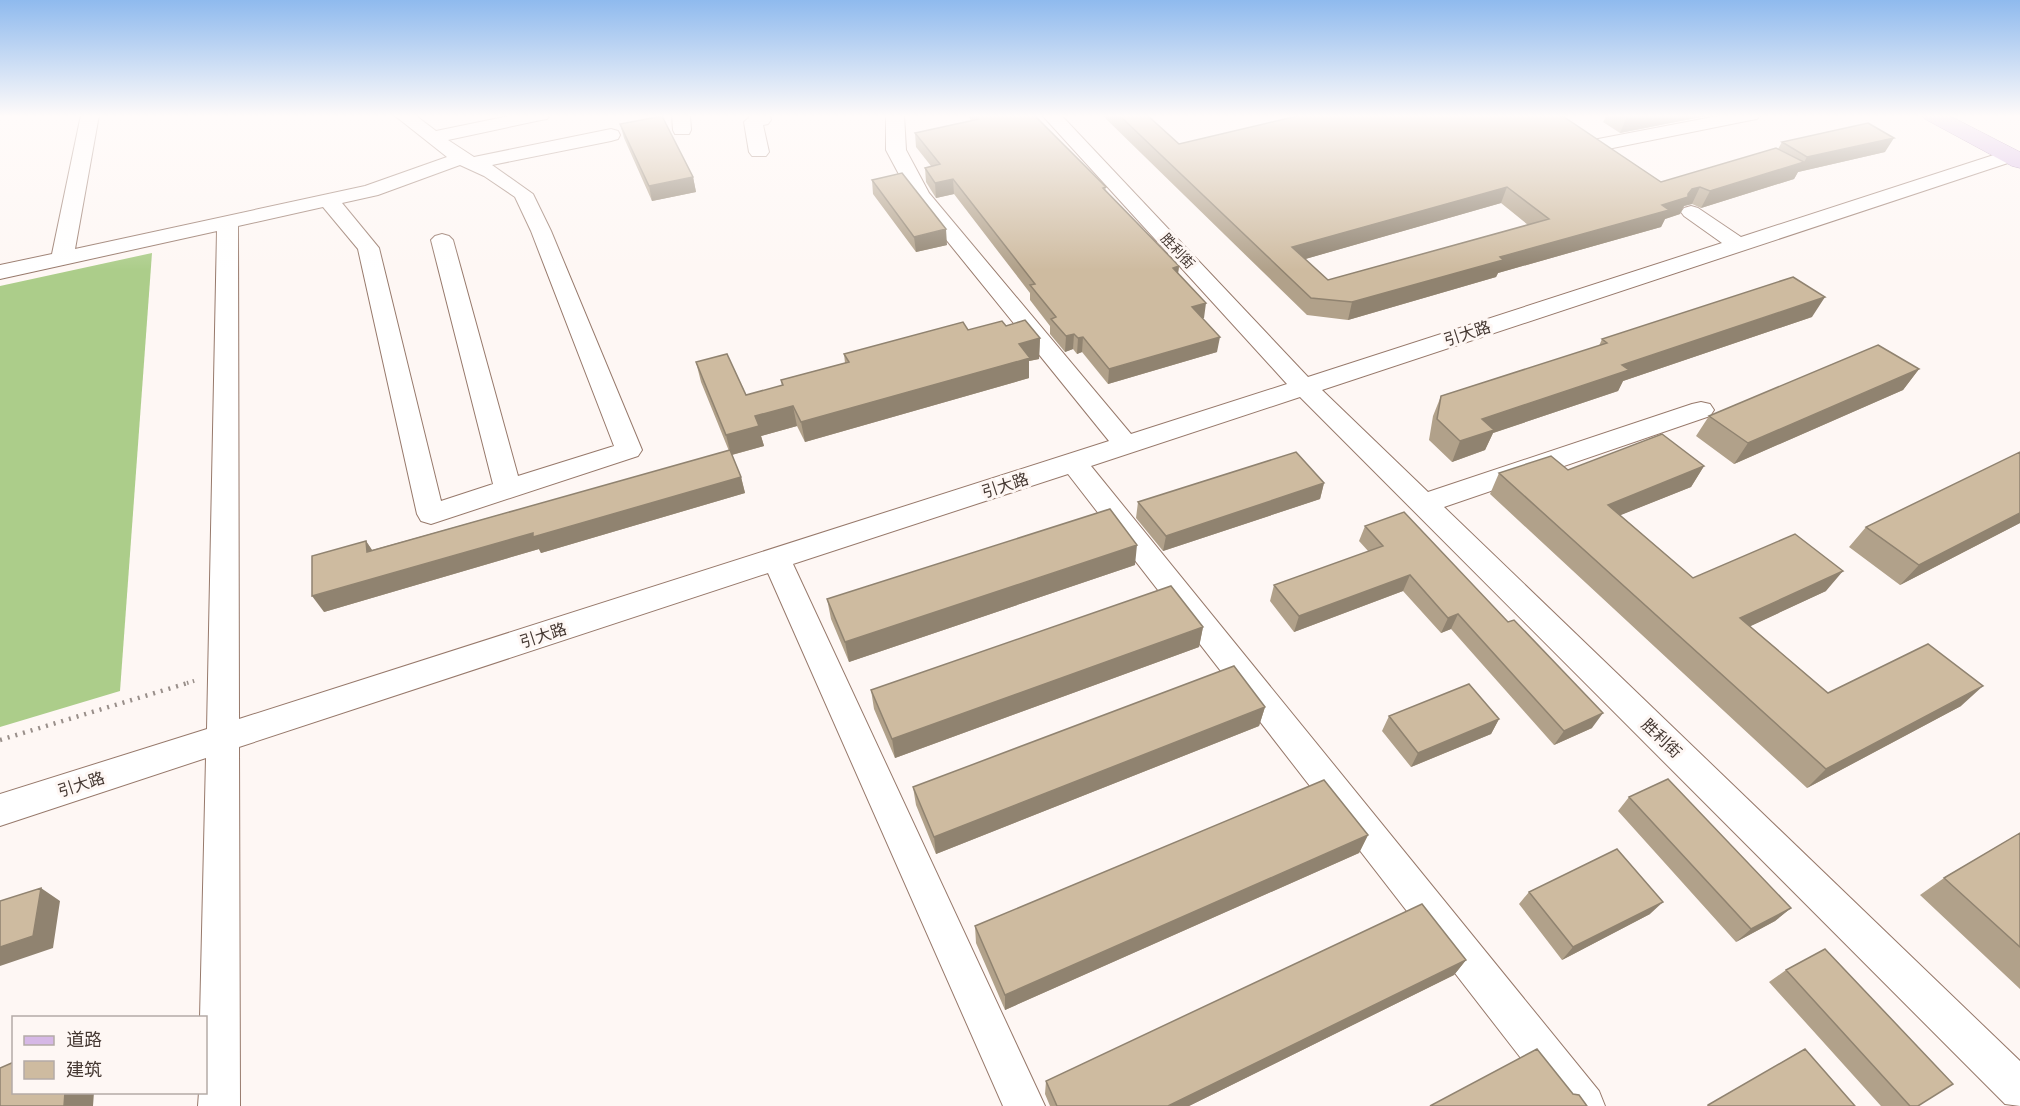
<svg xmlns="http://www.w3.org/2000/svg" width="2020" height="1106" font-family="Ubuntu,'Noto Sans SC',sans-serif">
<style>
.forest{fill:#accd8a}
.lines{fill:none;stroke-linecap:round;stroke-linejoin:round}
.minor-casing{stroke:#97796b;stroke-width:2}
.major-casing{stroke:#926d9c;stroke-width:1}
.path-far1{stroke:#998f8a;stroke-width:4;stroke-dasharray:1.5 4.5;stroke-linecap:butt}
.path{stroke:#998f8a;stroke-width:4.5;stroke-dasharray:2 6;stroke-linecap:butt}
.minor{fill:#fff;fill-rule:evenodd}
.major{fill:#d6b8e6;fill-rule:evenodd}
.wall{fill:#b1a18a;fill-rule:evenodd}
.shaded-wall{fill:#908370}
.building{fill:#cebba0;stroke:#908370;stroke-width:1.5;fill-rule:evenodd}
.labels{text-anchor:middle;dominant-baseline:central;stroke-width:6;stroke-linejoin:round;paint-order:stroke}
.far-street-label{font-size:14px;fill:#453832;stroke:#fef7f4}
.street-label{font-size:16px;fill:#453832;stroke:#fef7f4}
</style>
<rect width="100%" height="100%" fill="#fef7f4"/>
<path class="forest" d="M152,253L120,691L0,727V286Z"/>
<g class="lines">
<g class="minor-casing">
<path id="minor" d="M81,115H99L75,249L365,186L447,157L394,115H415L436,131L514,115H550L547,119L541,120L448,140L474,157L611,129L618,131L620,135L618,139L611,141L492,165L533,194L551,231L642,450L638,456L431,524L421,521L417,514L358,249L323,207L238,226L239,719L1109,441L910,195L886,150V115H904L906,150L929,193L1131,434L1287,384L1042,115H1061L1308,377L1722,243L1684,216L1681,212L1684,208L1691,206L1698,208L1741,237L2003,152H2017L2020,156L2017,160L1322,390L1428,492L1692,404L1701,402L1710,404L1714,410L1710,416L1444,507L2020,1061V1106L2005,1104L1300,397L1091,466L1599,1091L1605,1106H1558L1068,474L793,564L1045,1106H1003L768,573L239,747L240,1106H198L199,1092H206V1018H200L206,758L0,826V794L207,729L217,231L0,279V265L52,254ZM460,165L484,176L515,197L531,231L614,446L518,476L453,240L449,236L442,234L435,236L431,240L493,484L441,501L379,248L342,203L378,195Z
M672,115H690L691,130L689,134H675L673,130Z
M752,115H770L771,120L768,124L763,125L769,152L766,156H752L749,152L744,122Z
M1723,115H1760L1757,119L1751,120L1593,152L1586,150L1584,146L1586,142L1593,140Z"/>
</g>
<g class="major-casing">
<path id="major" d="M1921,115H1948L2020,152V168L2012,166L1925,119Z"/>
</g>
<path class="path-far1" d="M187,683L197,680"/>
<path class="path" d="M0,740L191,682"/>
<use href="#minor" class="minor"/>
<use href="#major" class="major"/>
</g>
<path class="wall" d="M968,115H1034L1106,187L1105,191L1179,266L1178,273L1204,318H1202L1217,352L1108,384L1082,352L1077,354L1073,349L1065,352L1050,334V326L1030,300V293L954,194L936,198L926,182L925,168L931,166L916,147L915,133L971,121Z
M1102,115H1147L1179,144L1661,182L1778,149L1782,142L1885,152L1798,172L1794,179L1701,208L1692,204L1684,206L1680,214L1665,219L1661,227L1498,273L1496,277L1348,320L1307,315ZM1501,203L1528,225L1328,280L1305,259Z
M1607,115H1711L1620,133L1603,122Z
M620,124L693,177L696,192L652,201L624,138Z
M872,180L947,245L916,252L873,194Z
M1812,317L1623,381L1618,391L1493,433L1485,450L1452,462L1429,440L1433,416L1441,396L1599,346L1602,339Z
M1006,326L1040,338L1039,359L1029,361V378L805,442L797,426L761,436L764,446L732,455L741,477L745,493L541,553L539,549L324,612L366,541L372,550L729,451L701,382L696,362L746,395L782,386L781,380L845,363L844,354L968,330Z
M1919,369L1903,390L1734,464L1696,436L1709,416Z
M1704,466L1691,487L1620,515L1693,578L1826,591L1750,626L1828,693L1961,706L1807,788L1490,494L1499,473Z
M1324,483L1320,499L1163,551L1136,518L1138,502Z
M2020,523L1900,585L1849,547L1866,527Z
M1365,526L1592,728L1554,745L1451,629L1441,633L1403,591L1294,632L1270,601L1274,585L1369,552L1359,541Z
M1135,565L849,662L831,619L827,599Z
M1203,627L1199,647L895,758L874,709L871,690Z
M1265,707L1259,726L936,854L916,805L913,787Z
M1389,716L1499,719L1491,734L1411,767L1382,731Z
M1629,797L1791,908L1775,921L1736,942L1618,811Z
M2020,833V989L1920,895L1944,878Z
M1368,835L1359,853L1005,1010L976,943L975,926Z
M1529,892L1650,914L1562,960L1519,904Z
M1466,960L1454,975L1189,1106H1050L1045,1094L1046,1081Z
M1786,970L1918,1106H1881L1769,982Z"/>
<path class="shaded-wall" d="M1632,115H1711L1620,133L1627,116Z
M1894,138L1885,152L1798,172L1794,179L1701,208L1710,191L1804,162L1807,157Z
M693,177L696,192L652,201L649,186Z
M953,179L954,194L936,198L935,183Z
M1507,187L1501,203L1288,264L1292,247Z
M1700,187L1692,204L1684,206L1680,214L1665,219L1661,227L1498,273L1496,277L1348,320L1352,302L1500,257L1662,205L1688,194L1692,189Z
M946,229L947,245L916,252L914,237Z
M1179,266L1177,281L1173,268Z
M1825,297L1812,317L1623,381L1618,391L1493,433L1485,450L1452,462L1460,441L1482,419L1622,365Z
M1206,303L1204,318L1189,322L1192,307Z
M1074,334L1073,349L1065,352L1066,336Z
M1083,337L1082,352L1077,354L1078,338Z
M1220,337L1217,352L1108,384L1109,369Z
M1040,338L1039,359L1029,361V378L805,442L801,422L1019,344Z
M1919,369L1903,390L1734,464L1748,443Z
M793,406L797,426L761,436L764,446L731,455L726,435L755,416Z
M1704,466L1691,487L1596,525L1608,505Z
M741,477L745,493L541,553L539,549L324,612L312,596L533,533Z
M1324,483L1320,499L1163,551L1166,536Z
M2020,513V523L1900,585L1919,565Z
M366,541L376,556L367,552Z
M1137,545L1135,565L849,662L845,642Z
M1843,571L1826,591L1725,638L1740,618Z
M1410,575L1403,591L1294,632L1299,616Z
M1458,614L1451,629L1441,633L1448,618Z
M1203,627L1199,647L895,758L892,739Z
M1983,686L1961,706L1807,788L1826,769Z
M1265,707L1259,726L936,854L934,837Z
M1603,713L1592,728L1554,745L1564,731Z
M1499,719L1491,734L1411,767L1418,753Z
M1368,835L1359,853L1005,1010V995Z
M41,888L60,901L53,948L0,966V947Z
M1663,902L1650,914L1562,960L1573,947Z
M1791,908L1775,921L1736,942L1751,929Z
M1466,960L1454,975L1189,1106H1168Z
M65,1092H94L93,1106H64Z"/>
<path class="building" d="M976,115H1034L1106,187L1103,188L1179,266L1173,268L1206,303L1192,307L1220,337L1109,369L1083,337L1078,338L1074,334L1066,336L1051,319L1056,317L1030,285L1035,284L953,179L935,183L925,168L940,164L915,133L979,119Z
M1119,115H1147L1179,144L1302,115H1561L1661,182L1776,148L1804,162L1710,191L1700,187L1692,189L1688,194V197L1662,205L1669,210L1500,257L1503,260L1352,302L1311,298ZM1507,187L1549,219L1328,280L1292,247Z
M662,116L693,177L649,186L620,124Z
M1868,123L1894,138L1807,157L1782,142Z
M902,173L946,229L914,237L872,180Z
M1793,277L1825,297L1622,365L1629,370L1482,419L1494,430L1460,441L1437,419L1441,396L1607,343L1602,339Z
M1025,320L1040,338L1019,344L1030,358L801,422L793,406L755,416L759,426L726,435L696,362L727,354L746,395L783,385L781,380L849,362L844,354L963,322L968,330L1002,321L1006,326Z
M1878,345L1919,369L1748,443L1709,416Z
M1662,434L1704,466L1608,505L1693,578L1795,534L1843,571L1740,618L1828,693L1928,644L1983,686L1826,769L1499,473L1551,456L1568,470Z
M730,450L741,477L533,537V533L312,596V556L366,541L367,552Z
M1296,452L1324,483L1166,536L1138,502Z
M2020,452V513L1919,565L1866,527Z
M1110,509L1137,545L845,642L827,599Z
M1404,512L1508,622L1514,620L1603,713L1564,731L1458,614L1448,618L1410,575L1299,616L1274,585L1383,546L1365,526Z
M1171,586L1203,627L892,739L871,690Z
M1234,666L1265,707L934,837L913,787Z
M1469,684L1499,719L1418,753L1389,716Z
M1668,779L1791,908L1751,929L1629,797Z
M1324,780L1368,835L1005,995L975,926Z
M2020,833V947L1944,878Z
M1617,849L1663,902L1573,947L1529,892Z
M41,888L33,936L0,947V901Z
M1422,904L1466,960L1168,1106H1057L1046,1081Z
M1825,949L1953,1084L1918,1106H1910L1786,970Z
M1537,1049L1573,1094L1579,1095L1587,1106H1430Z
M1805,1049L1855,1106H1708V1105Z
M14,1062V1092H65L64,1106H0V1068Z"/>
<linearGradient id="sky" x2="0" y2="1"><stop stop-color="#8fbaee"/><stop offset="0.43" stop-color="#fffbfa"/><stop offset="1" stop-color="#fffbfa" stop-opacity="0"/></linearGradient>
<rect width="2020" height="270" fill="url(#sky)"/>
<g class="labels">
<g class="far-street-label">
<text transform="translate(1178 251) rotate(47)">胜利街</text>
</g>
<g class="street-label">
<text transform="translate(1467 333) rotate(-18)">引大路</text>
<text transform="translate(1005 485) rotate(-18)">引大路</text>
<text transform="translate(543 635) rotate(-18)">引大路</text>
<text transform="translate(1662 738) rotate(44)">胜利街</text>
<text transform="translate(81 784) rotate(-18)">引大路</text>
</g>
</g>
<rect x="12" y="1016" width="195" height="78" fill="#fef7f4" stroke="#b4aba6" stroke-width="1.5"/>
<rect x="24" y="1036" width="30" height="9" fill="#d6b8e6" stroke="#b4aba6" stroke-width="1.5"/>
<text x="66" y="1046" font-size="18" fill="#453832">道路</text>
<rect x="24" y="1061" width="30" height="18" fill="#cebba0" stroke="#b4aba6" stroke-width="1.5"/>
<text x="66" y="1076" font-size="18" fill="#453832">建筑</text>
</svg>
